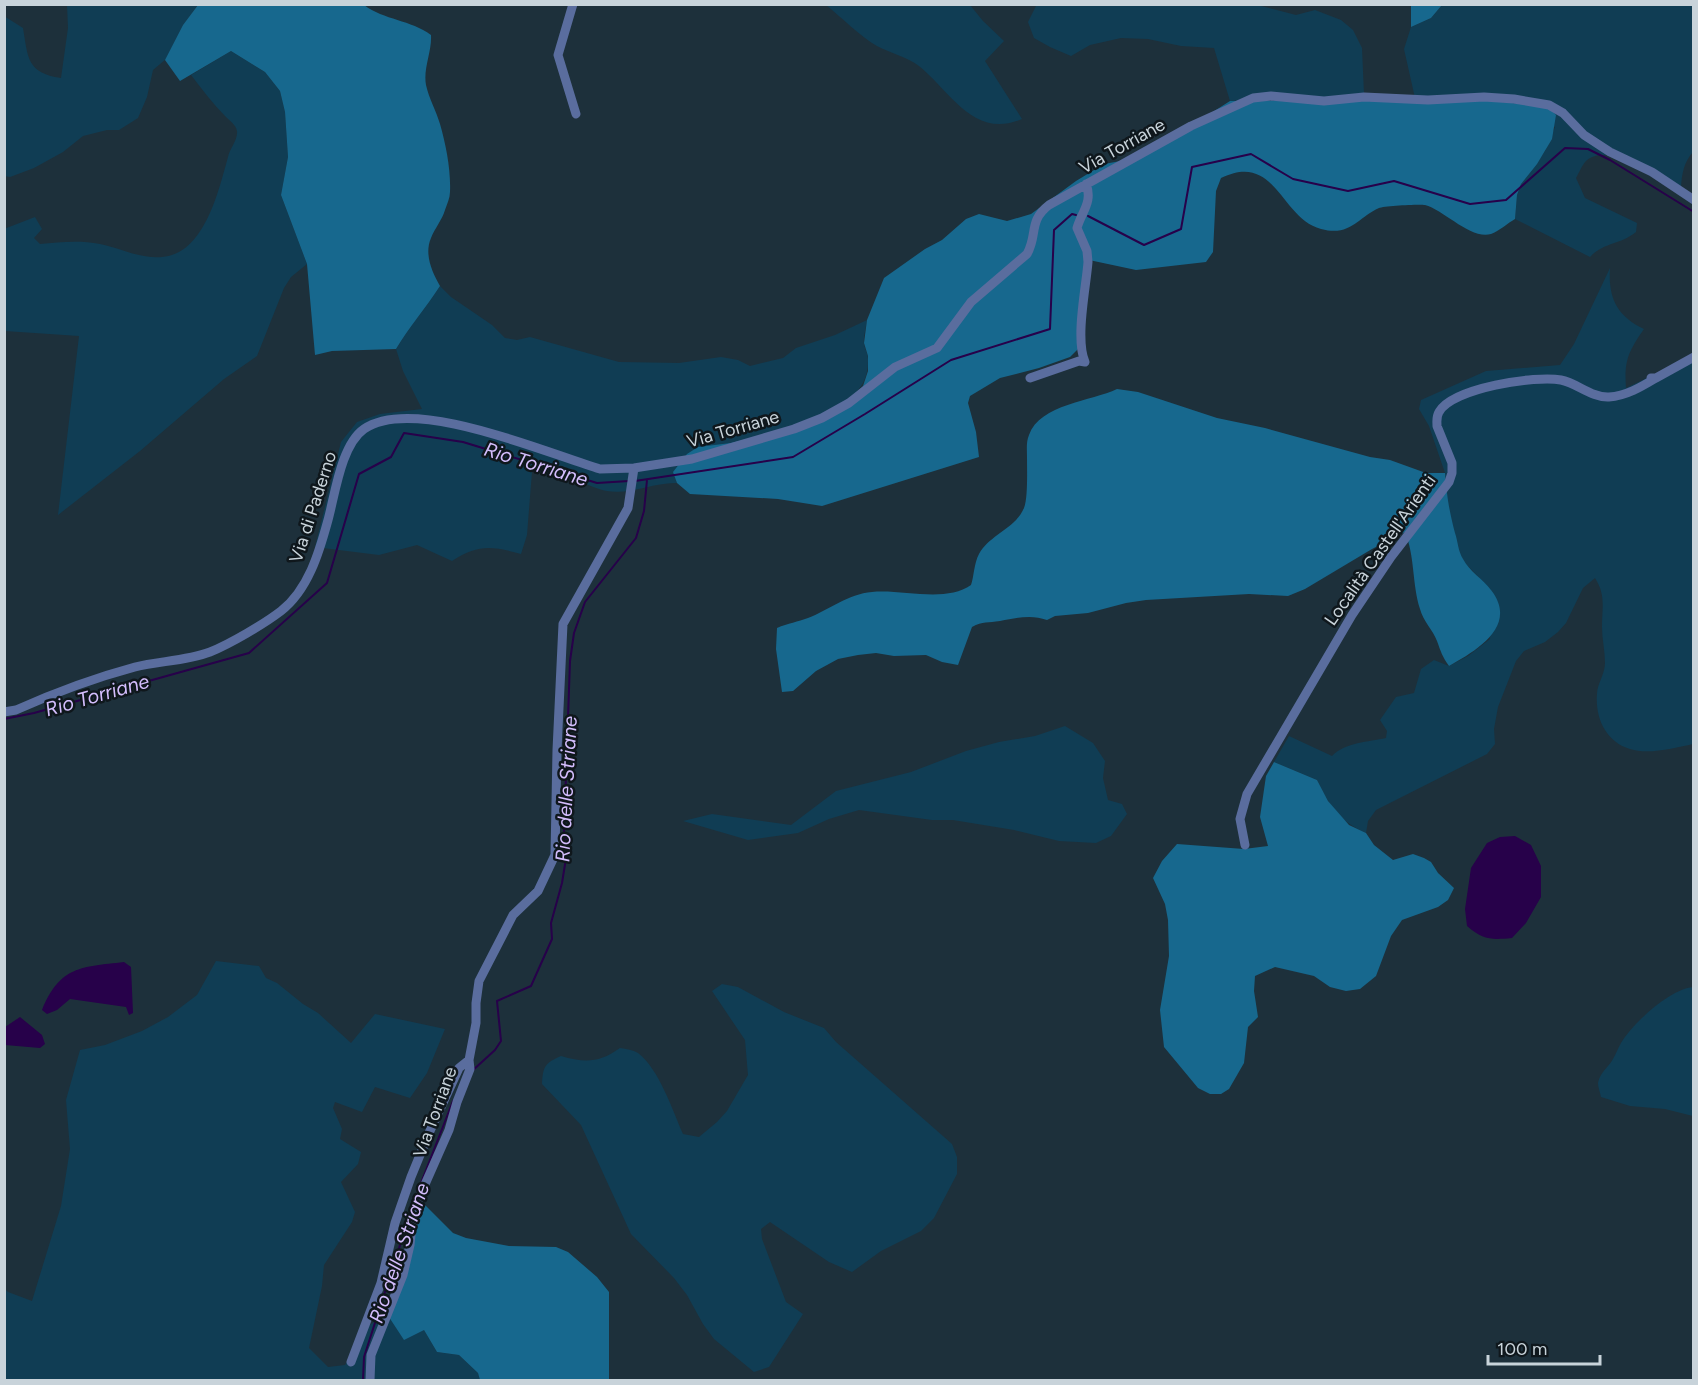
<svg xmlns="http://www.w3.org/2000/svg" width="1698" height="1385" font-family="Figtree,sans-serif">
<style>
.green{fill:#103d54}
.forest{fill:#17688e}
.water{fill:#27014a}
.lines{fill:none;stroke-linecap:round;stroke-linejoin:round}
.stream{stroke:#27014a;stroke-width:2}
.minor{stroke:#5a6d9e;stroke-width:9}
.labels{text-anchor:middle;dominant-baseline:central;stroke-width:5;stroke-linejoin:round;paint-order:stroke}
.street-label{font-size:18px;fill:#c8d3da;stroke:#0f171c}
.water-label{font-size:20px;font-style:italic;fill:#d3bdfc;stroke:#0f171c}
</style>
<rect width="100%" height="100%" fill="#1d303b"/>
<path class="green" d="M1037,4H1253L1296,15L1315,10L1341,20L1353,30L1362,48L1364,94L1330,98L1230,101L1214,48L1181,46L1148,39L1121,38L1090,45L1071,56L1050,47L1034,38L1028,22Z
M67,5H198L183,25L166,59L153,70L147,97L138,118L119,130H107L83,136L63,152L34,168L10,177L4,176V16L23,28C28,58 27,73 61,78L68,28Z
M826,5H970L983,21L1004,41L985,61L1022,119C974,140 950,91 919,66C907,57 890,53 877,46C861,37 841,17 826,5Z
M1442,5H1693V152C1684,162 1682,173 1681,187C1659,176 1607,141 1586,161C1582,165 1579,173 1576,178L1585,198L1637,223L1636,232C1620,245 1604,242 1590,257L1515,219L1517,195L1521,184L1545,151L1555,127L1415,98L1404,49L1411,27L1431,18Z
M231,51L265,72L280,91L285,112L288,157L281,195L307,264L291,277L284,288L257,356L224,379L140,451L58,515L79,336L5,331L4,229L35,217L42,229L34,238L40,244C60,242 80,240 100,244C120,248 140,259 162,257C205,254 219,189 228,157C230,148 238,140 237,131C236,125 230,121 226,117C213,104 202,89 191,75Z
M1610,268C1608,298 1617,316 1644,329C1628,352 1624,361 1626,388L1693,356V744C1675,748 1648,755 1630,749C1606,742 1595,718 1597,694C1597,684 1605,674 1605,663C1605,651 1602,639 1602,627C1602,608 1606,595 1595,578L1583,588L1566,623L1558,632L1545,642L1524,651L1516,661L1498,707L1494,729L1495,744L1487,754L1376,810L1368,821L1366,833C1339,821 1329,805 1317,780L1274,762L1289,736L1332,756C1346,742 1368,742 1386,738L1387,731L1380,720L1396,697L1414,693L1421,669L1434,660L1449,666L1468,656L1490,639L1491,590L1463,561L1458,548L1447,507L1445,473L1429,426L1419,409L1421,400L1486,371L1560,365L1574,344Z
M440,286L451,297L492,325L505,338L517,340L530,337L619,362L679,363L721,357L738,360L750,366L783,358L796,348L835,335L867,320C866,328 863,337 864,344C865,349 868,354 868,359C869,388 850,399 828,414L674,471L677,483C654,482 631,495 607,491C588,488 553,467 533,459L527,535L521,554C492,546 478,544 452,561L417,545L379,555L315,547L341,442L357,422L380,414L422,409L403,371L396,349C409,327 426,308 440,286Z
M1065,726L1093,743L1105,761L1103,778L1108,800L1122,804L1127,814L1111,836L1096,843L1059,841L1014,830L953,820H932L859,810L829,819L798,833L748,840L683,821L712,814L791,825L836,791L911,772L966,751L999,742L1035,736Z
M216,961L259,966L266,978L277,983L303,1004L318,1013L351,1043L375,1014L445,1029L427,1073L410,1098L375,1087L362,1112L335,1102L333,1108L342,1129L340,1139L361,1152L358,1164L341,1182L355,1212L352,1222L324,1265L322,1286L309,1348L328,1367L345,1365L368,1326L387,1314L424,1330L437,1352L459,1355L478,1373L480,1380H5L4,1288L8,1292L32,1301L61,1206L70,1149L66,1100L80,1050L105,1045L142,1031L168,1017L197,995Z
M722,984L738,987L784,1012L824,1028L836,1042L952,1144L957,1157V1174L934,1218L921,1231L881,1251L852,1272L829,1262L770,1222L761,1229L762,1239L786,1302L803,1314L769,1367L754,1372L714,1339L703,1324L687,1295L674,1278L631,1234L581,1125L542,1084C543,1066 545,1063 561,1056C585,1063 599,1063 620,1048C626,1049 633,1050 638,1053C659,1069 672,1109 683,1134L699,1137L717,1122L727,1111L748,1075L745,1040L712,991Z
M1693,987V1116L1665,1109L1630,1106L1601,1097C1600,1092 1598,1087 1598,1083C1600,1072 1608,1068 1613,1059C1616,1054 1618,1048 1621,1043C1633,1023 1670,989 1693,987Z"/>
<path class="forest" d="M198,5H364C384,20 411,20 431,35C432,52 423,68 426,85C429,99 436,110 440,124C446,145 451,170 450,192C450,198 447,204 445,210C442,220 435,228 431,238C424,254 432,272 440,286C426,308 409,327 396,349L332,351L315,355L307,264L281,195L288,157L285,112L280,91L265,72L231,51L180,81L165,60L183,25Z
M1411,5V4L1442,5L1431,18L1411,27Z
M1364,94H1391L1415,98H1464L1549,107L1556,115L1552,139L1537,164L1521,184L1517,195L1515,219C1508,223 1499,231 1491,234C1471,240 1444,210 1425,205C1419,204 1384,206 1379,208C1358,217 1351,237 1321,229C1280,218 1276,151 1221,178L1216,191L1213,252L1206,262L1136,270L1089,260L1081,346L1070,357L1039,368L1000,378L970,396L968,403L976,432L979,457L822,506L778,499L690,494L677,483L673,472L687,454L698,447L731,443L806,424L846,402L863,386L868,371V356L864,343L867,320L884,278L925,249L942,240L966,219L979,214L1007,221L1031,214L1076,181L1104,164L1126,160L1197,122L1230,101L1311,100Z
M1117,389L1138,392L1217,418L1265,428L1370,457L1390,460L1426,473H1445C1447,497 1449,510 1455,533C1458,542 1458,551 1463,559C1469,571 1483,579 1491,590C1519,626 1476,651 1449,666C1442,656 1441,652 1437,641C1433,630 1423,621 1420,609C1412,584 1415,556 1405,532L1372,549L1305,589L1288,596L1249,594L1146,600L1126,603L1088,613L1055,616L1047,620C1031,614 1017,618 1000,621C988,623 983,621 972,627L958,665L942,662L926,655L894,656L876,653L858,655L838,659L816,671L793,691L782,692L776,649L777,628C788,623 798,622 808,618C829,610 848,594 872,592C902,589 946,603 971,585C974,576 974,563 979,554C990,534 1015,529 1024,508C1028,499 1027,469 1027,458C1027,450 1026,442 1029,435C1040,404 1092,401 1117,389Z
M1274,762L1317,780L1328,801L1349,825L1366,833L1374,845L1393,860L1413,854L1424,858L1431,862L1438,873L1454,888L1448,900L1438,907L1402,920L1391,936L1376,976L1360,989L1346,991L1330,987L1314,976L1275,967L1255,976L1254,991L1258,1017L1248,1027L1244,1063L1229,1089L1221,1094H1210L1198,1088L1164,1047L1160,1010L1169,956L1168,920L1165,904L1153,878L1162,861L1177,844L1244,849L1268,846L1260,817L1266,776Z
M421,1201L453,1233L466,1238L509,1246L556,1247L568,1252L597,1277L609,1292V1380H480L478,1373L459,1355L437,1352L424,1330L404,1340L387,1314Z"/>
<path class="water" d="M1515,836L1531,845L1541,866V897L1526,923L1512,938C1491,940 1483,940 1467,926L1465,909L1471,868L1487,843L1500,837Z
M124,962L131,967L133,1013L129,1015L126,1007L70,999L57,1010L47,1014L42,1010C60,966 81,967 124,962Z
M20,1017L42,1035L45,1044L40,1048L5,1045V1027Z"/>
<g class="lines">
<path class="stream" d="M1088,216L1144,245L1181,229L1192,167L1251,154L1293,179L1348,191L1394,181L1470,204L1506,200L1565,148L1588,149L1610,160L1694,212
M635,481L793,457L865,414L951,360L1050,329L1054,230L1072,214L1076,215
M4,719L34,713L249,653L327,583L359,474L391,457L404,433L463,442L597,483L629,481
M472,1071L495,1050L501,1041L497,1001L531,986L552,939L551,923L562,883L567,852L564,832L570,661L574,633L585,602L636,538L644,511L647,480
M421,1183L453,1101
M363,1380L364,1357L412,1208"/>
<path class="minor" d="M573,4L558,55L576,114
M1030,378L1079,361L1085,362C1075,339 1086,288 1088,262L1087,251L1077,228C1082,211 1093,202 1086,184
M1651,378H1656L1694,357
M4,712L16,710C54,693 94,678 135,667C159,661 186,661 210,652C230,644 264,624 281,611C308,590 319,553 328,520C335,495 341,445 364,429C414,395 546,453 600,469L634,468L692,459L794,429L822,418L849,403L895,367L937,348L971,302L1027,254C1038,235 1028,221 1049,205L1191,126L1253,98L1271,96L1324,101L1364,97L1428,100L1484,97L1514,99L1549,105L1563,113L1584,135L1610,152L1652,172L1694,200
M1245,845L1240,819L1247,794L1352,615L1391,557L1449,482L1452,473V463L1437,426C1437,421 1436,417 1439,412C1452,388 1536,375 1561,380C1577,383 1592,398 1609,397C1626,396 1641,387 1656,378
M351,1362L381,1283L395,1223L411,1177L429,1133L459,1068L469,1060
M370,1380L371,1355L403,1275L410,1245L412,1224L419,1198L449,1130L457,1102L470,1069L469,1060L476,1023V1003L479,981L513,915L538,891L555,855L557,750L563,624L628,508L634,468"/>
</g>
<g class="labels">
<g class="street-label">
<text transform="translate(1122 146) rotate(-29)">Via Torriane</text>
<text transform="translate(733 429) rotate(-16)">Via Torriane</text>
<text transform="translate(313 507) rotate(-72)">Via di Paderno</text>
<text transform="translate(1380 550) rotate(-55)">Località Castell'Arienti</text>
<text transform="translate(435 1112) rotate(-70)">Via Torriane</text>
</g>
<g class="water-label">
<text transform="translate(536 464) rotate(17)">Rio Torriane</text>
<text transform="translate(97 695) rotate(-16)">Rio Torriane</text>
<text transform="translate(566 789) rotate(-87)">Rio delle Striane</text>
<text transform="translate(399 1253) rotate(-71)">Rio delle Striane</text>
</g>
</g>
<rect width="1698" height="1385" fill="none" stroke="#c8d3da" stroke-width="12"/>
<path d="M1488 1355v9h112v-9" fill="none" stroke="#c8d3da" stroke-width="3"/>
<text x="1497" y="1355" font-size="18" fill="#c8d3da" stroke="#0f171c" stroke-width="4.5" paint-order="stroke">100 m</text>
</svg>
